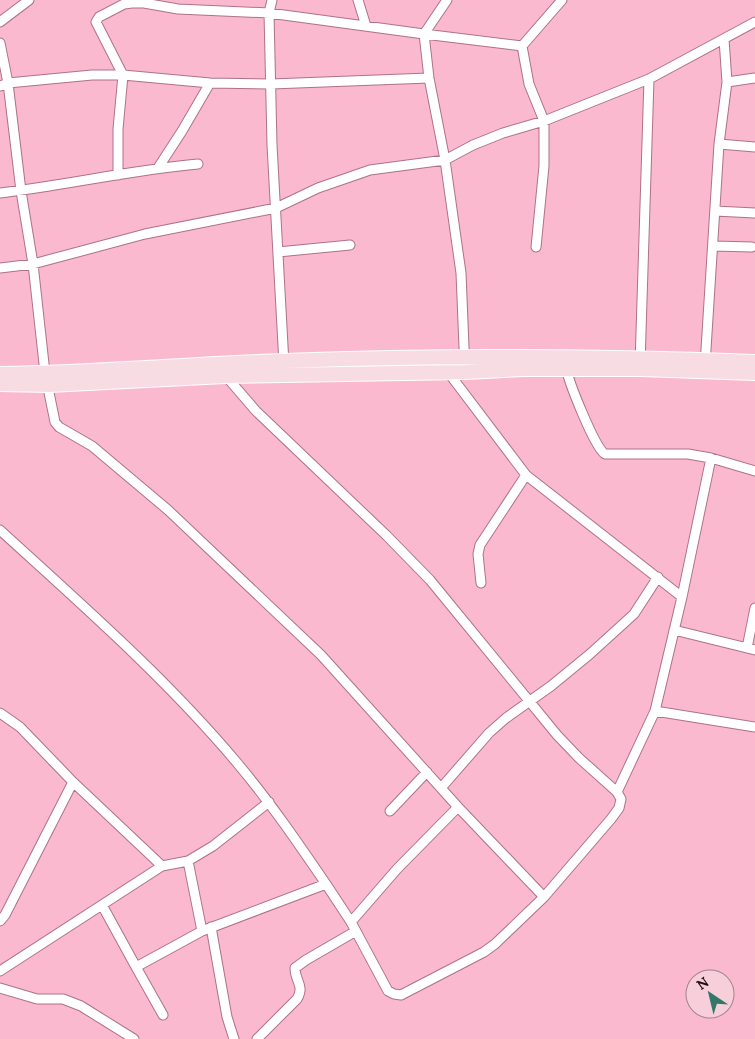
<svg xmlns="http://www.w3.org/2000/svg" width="755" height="1039" font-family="Lora,serif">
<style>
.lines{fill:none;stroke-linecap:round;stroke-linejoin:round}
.street-casing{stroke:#ae7286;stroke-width:11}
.primary-casing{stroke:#fff;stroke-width:16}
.street{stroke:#fff;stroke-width:9}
.primary{stroke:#f8dce4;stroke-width:14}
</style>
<rect width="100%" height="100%" fill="#fab9ce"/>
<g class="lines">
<g class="street-casing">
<path id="street" d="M272,0L269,13L272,145L284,364
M358,0L366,26
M447,0L424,34L522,46L562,0
M0,22L29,0
M0,43L8,83L92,75H123L210,83L271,84L429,78
M522,46L529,84L544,121V166L536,247
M727,82L755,78
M0,86L8,83L21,191L33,264L45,373L55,422L59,427L92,446L168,510L321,655L458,807L397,869L351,922
M719,144L755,147
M158,168L182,131L210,83
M118,175V129L123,75L96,22L99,17L124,4L132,3H144L178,9L269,13L424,34L429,78L445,160L461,273L465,372
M0,193C66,185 132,170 198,164
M715,211L755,213
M713,246L752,247
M278,252L350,245
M0,268L33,264L145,234L276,208L318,188L370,170L445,160L473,145L503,133L544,121L649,79L755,22
M640,364L649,79
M705,365L719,144L727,82L724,39
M566,366C567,379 595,448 605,454H688L711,458L682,597
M447,369L448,372L526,475L682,597L655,711L617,792
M225,375L256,411L386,535L430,580L557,735L579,758L617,792L621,799L619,808L611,819L544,897L458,807
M711,458L755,471
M0,530C82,605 167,679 238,764C270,802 298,843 326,884L202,931L188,861
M481,583L478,554L480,545L526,475
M674,630L755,650
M747,648L755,608
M655,711L755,727
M0,713L20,727L73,782L162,866L188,861L213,846L269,802
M441,788L489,733L506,718L551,686L590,654L634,614L658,577
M390,811L427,772
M326,884L351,922L388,991L394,994L401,995L484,952L495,944L544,897
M102,905L136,967L202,931
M0,921L5,915L73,782
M211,927L227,1017L234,1039
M136,967L163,1015
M0,971L162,866
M0,988L37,999H63L81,1006L134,1039
M257,1039L297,999C305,985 295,982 295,968L306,960L356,931"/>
</g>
<g class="primary-casing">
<path id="primary" d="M0,374C95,373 190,364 284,361C441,355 598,356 755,362
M0,384L49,385L225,376L465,372L524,369H640L755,373"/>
</g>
<use href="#street" class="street"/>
<use href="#primary" class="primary"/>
</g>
<g transform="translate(710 994) rotate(325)"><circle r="24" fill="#f7cfdb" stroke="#a3828c"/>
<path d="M0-4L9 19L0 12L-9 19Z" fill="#337769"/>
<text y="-8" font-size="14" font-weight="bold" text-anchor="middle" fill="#240e16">N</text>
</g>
</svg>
